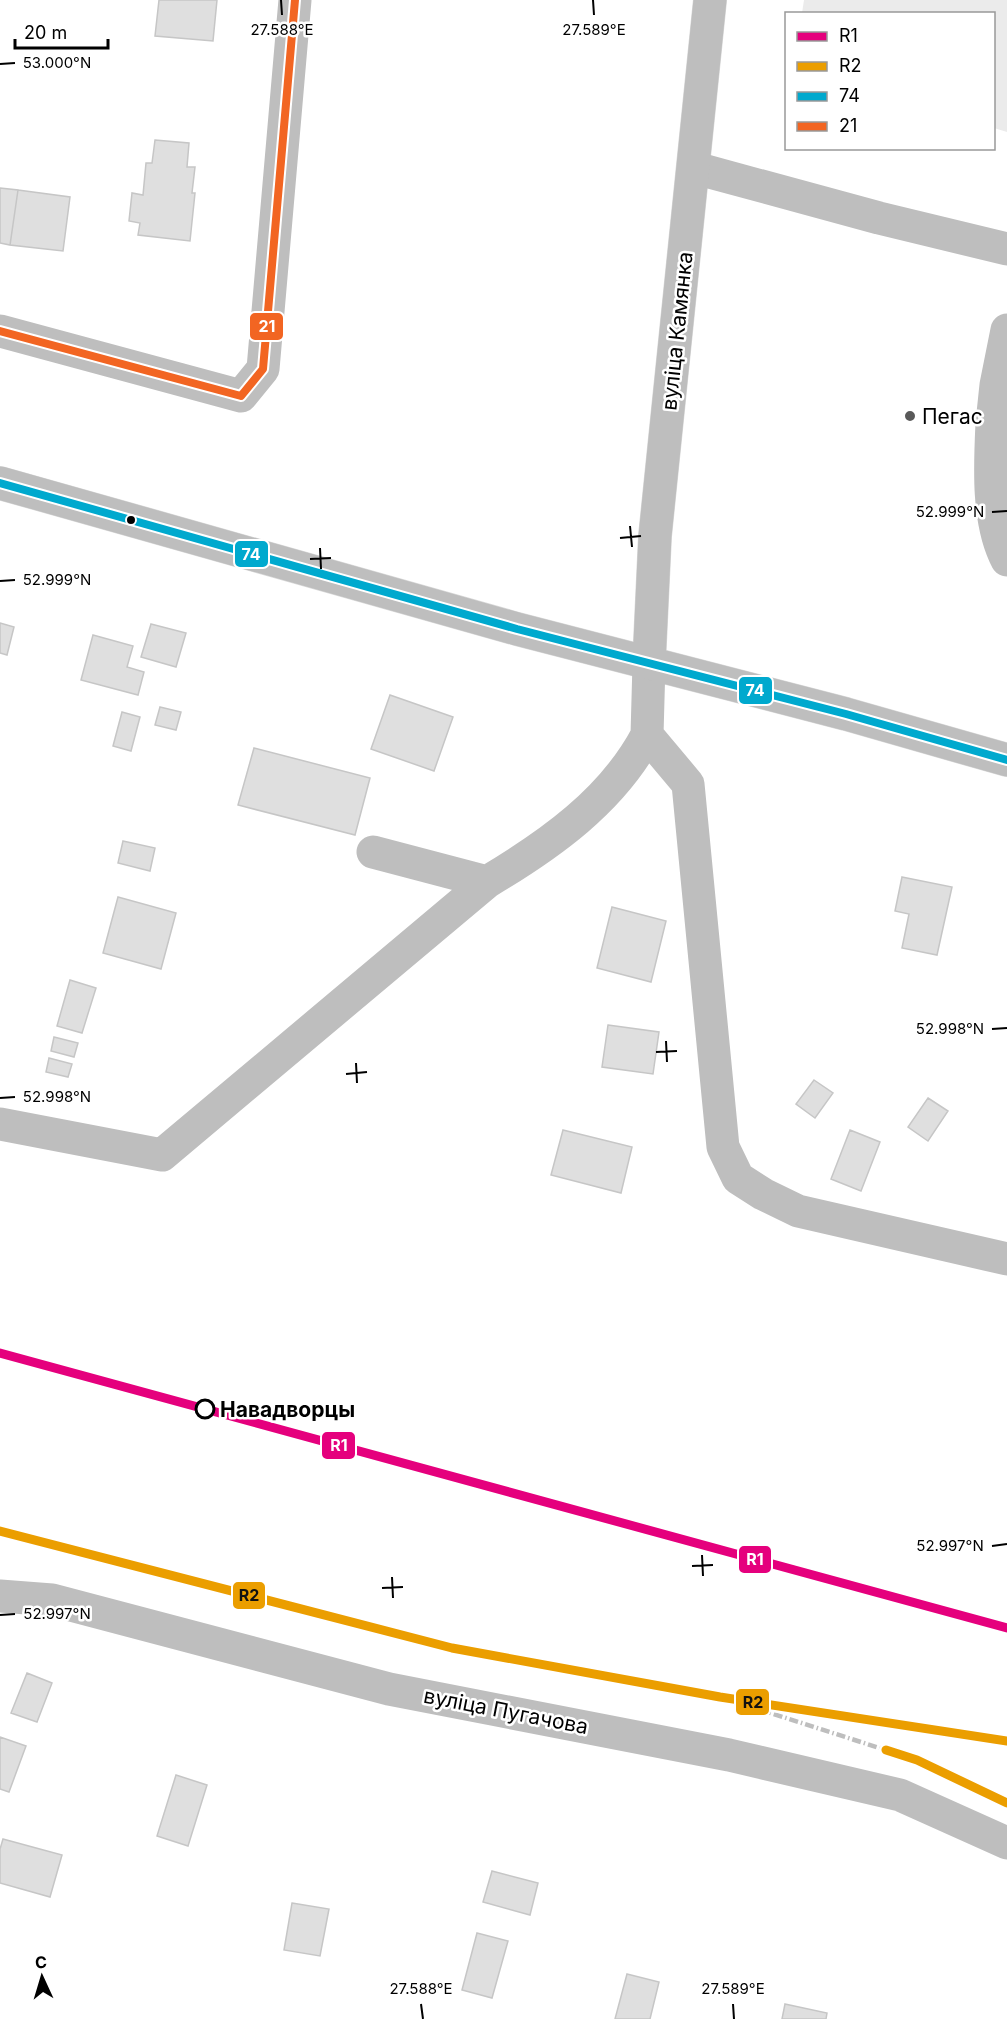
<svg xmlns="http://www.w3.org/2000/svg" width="1007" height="2019" font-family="Inter,sans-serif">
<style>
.green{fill:#ebebeb}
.building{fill:#dfdfdf;stroke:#c6c6c6;stroke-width:1.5}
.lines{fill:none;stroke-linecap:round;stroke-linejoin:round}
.major-casing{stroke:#dbdbdb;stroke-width:34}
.minor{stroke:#bebebe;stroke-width:33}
.major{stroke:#bebebe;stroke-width:33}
.rail{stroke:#bebebe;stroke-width:4.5;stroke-dasharray:9 3 1.5 3;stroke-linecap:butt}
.bus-1-casing{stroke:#fff;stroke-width:12}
.bus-2-casing{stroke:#fff;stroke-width:12}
.bus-1{stroke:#00a9ce;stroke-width:8}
.bus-2{stroke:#f26522;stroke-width:8}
.rail-1-casing{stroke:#fff;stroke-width:14}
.rail-2-casing{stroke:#fff;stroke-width:14}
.rail-1{stroke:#e5007d;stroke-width:9}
.rail-2{stroke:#eb9e00;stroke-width:9}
.ticks{fill:none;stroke:#000;stroke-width:2}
.poi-dot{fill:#595959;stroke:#fff;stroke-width:2}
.bus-dot{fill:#000;stroke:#fff;stroke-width:2}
.stop-dot{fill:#fff;stroke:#000;stroke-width:3}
.labels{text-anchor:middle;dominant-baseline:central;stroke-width:5;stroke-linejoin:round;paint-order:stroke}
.street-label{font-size:21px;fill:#000;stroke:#fff}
.poi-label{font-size:21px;fill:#000;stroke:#fff;text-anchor:start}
.stop-label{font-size:21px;font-weight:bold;fill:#000;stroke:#fff;text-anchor:start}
.ticks-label{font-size:15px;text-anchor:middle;fill:#000;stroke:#fff;stroke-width:5;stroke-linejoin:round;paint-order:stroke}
.line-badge{stroke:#fff;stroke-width:2}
.badge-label{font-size:16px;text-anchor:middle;font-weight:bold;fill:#fff}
.pale-badge-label{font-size:16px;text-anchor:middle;font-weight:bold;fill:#111}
</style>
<rect width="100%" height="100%" fill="#fff"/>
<path class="green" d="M804,0H1007V132L994,128V14L802,13Z"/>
<path class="building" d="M159,0H217L213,41L155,36Z
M155,140L189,143L187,167H195L192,193H195L190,241L138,235L140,223L129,221L132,193L143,195L146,163H152Z
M0,188L18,190L10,245L0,243Z
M18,190L70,197L63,251L10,245Z
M0,623L14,627L7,655L0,653Z
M151,624L186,633L176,667L141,657Z
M93,635L133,646L127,667L144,672L138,695L81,680Z
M390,695L453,717L434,771L371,749Z
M160,707L181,712L176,730L155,725Z
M122,712L140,717L131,751L113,746Z
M254,748L370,778L355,835L238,805Z
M123,841L155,848L150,871L118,863Z
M902,877L952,887L937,955L902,948L909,914L895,911Z
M118,897L176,913L161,969L103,953Z
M612,907L666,921L651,982L597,968Z
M70,980L96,988L82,1033L57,1026Z
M608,1025L659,1032L653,1074L602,1067Z
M54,1037L78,1043L74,1057L51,1051Z
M49,1058L72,1064L68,1077L46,1072Z
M814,1080L833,1093L815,1118L796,1104Z
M928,1098L948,1111L928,1141L908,1127Z
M563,1130L632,1147L621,1193L551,1175Z
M850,1130L880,1142L861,1191L831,1179Z
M27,1673L52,1683L37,1722L11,1713Z
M0,1737L26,1746L9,1792L0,1789Z
M176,1775L207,1785L188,1846L157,1836Z
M3,1839L62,1855L50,1897L0,1883V1849Z
M492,1871L538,1883L530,1915L483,1902Z
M292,1903L329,1909L320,1956L284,1950Z
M477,1933L508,1941L492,1998L462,1990Z
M627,1974L659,1982L650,2019H615Z
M785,2004L827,2013L826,2019H782Z"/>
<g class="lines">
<g class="major-casing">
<path id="major" d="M0,483L517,629L846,714L1007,760
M649,663L655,536L710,0"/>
</g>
<path class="minor" d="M695,168L879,218L1007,249
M1007,330L996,385L992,423L1007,426
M0,331L241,396L263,369L295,0
M992,423C990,465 987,522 1007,560
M649,663L647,735L688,784L723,1147L738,1178L763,1194L798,1211L1007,1259
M467,877L487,882C549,845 612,801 647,735
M0,1124L162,1155L487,882L373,852
M0,1596L52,1600L389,1689L729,1755L900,1795L1007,1843"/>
<use href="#major" class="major"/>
<path class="rail" d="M0,1531L452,1648L720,1697L1007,1741
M758,1709L917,1760L1007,1803"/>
<g class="bus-1-casing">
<path id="bus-1" d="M0,483L517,629L846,714L1007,760"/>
</g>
<g class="bus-2-casing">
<path id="bus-2" d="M0,331L241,396L263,369L295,0"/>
</g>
<use href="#bus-1" class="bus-1"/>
<use href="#bus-2" class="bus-2"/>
<g class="rail-1-casing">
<path id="rail-1" d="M0,1353L1007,1628"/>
</g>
<g class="rail-2-casing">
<path id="rail-2" d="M0,1531L452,1648L720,1697L1007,1741
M886,1750L917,1760L1007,1803"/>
</g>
<use href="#rail-1" class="rail-1"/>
<use href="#rail-2" class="rail-2"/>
</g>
<path class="ticks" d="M281,0L282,15M593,0L594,15M0,64L15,63M992,512L1007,511M630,526L632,547M620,538L641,536M320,548L321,569M310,559L331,558M0,581L15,580M992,1029L1007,1028M666,1041L667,1062M656,1052L677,1051M356,1063L357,1083M346,1074L367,1072M0,1098L15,1097M992,1546L1007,1544M702,1555L703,1576M692,1566L713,1565M392,1577L393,1598M382,1588L403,1587M0,1615L15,1614M421,2004L423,2019M733,2004L734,2019"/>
<circle class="poi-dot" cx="910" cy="416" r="6"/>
<circle class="bus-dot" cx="131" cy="520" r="5"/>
<circle class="stop-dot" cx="205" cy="1409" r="9"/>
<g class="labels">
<g class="street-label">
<text transform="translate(677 331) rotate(-84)">вуліца Камянка</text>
<text transform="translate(506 1711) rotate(11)">вуліца Пугачова</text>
</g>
<g class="poi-label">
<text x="922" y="416">Пегас</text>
</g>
<g class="stop-label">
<text x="220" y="1409">Навадворцы</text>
</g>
</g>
<g class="ticks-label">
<text x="282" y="35">27.588°E</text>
<text x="594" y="35">27.589°E</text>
<text x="57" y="68">53.000°N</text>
<text x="950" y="517">52.999°N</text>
<text x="57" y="585">52.999°N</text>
<text x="950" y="1034">52.998°N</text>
<text x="57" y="1102">52.998°N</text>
<text x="950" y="1551">52.997°N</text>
<text x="57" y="1619">52.997°N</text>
<text x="421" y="1994">27.588°E</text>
<text x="733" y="1994">27.589°E</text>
</g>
<g class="line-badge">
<rect x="249" y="312" width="35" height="29" rx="6" fill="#f26522"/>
<rect x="234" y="540" width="35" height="28" rx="6" fill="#00a9ce"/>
<rect x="738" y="676" width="35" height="29" rx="6" fill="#00a9ce"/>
<rect x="321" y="1431" width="35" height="29" rx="6" fill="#e5007d"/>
<rect x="738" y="1545" width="34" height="29" rx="6" fill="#e5007d"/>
<rect x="232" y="1581" width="34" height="29" rx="6" fill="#eb9e00"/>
<rect x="735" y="1688" width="35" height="28" rx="6" fill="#eb9e00"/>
</g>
<g class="badge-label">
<text x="267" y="332">21</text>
<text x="251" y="560">74</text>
<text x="755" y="696">74</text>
<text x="339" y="1451">R1</text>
<text x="755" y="1565">R1</text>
</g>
<g class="pale-badge-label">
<text x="249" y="1601">R2</text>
<text x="753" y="1708">R2</text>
</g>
<rect x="785" y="12" width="210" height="138" fill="#ffffff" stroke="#999999" stroke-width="1.5"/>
<rect x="797" y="32" width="30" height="9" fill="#e5007d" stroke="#999999" stroke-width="1.5"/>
<text x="839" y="42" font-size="18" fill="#000000">R1</text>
<rect x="797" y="62" width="30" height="9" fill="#eb9e00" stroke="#999999" stroke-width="1.5"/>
<text x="839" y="72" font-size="18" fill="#000000">R2</text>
<rect x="797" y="92" width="30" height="9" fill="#00a9ce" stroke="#999999" stroke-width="1.5"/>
<text x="839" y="102" font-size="18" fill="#000000">74</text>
<rect x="797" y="122" width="30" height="9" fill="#f26522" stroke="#999999" stroke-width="1.5"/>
<text x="839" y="132" font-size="18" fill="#000000">21</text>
<g transform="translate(42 1977) rotate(356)" stroke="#ffffff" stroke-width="4.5" paint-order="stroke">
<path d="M0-4.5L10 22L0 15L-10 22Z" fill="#000000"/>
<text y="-9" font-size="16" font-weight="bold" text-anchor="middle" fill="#000000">С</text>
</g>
<path d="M15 39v9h93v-9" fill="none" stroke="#000000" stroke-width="3"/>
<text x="24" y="39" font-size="18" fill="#000000" stroke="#ffffff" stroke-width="4.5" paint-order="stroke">20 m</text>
</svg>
